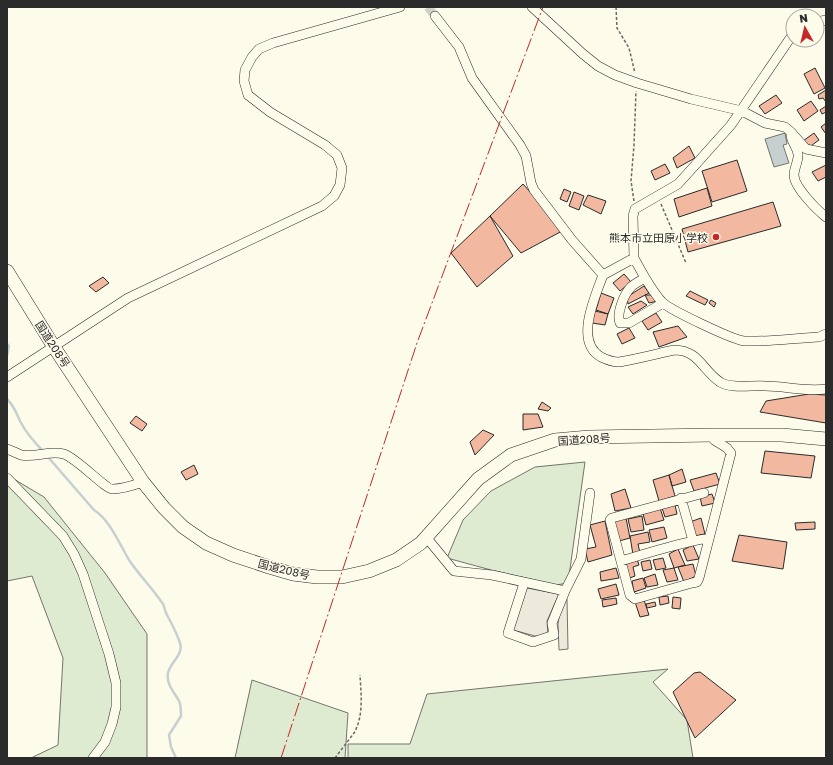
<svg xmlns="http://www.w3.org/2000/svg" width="833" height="765" font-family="'Golos Text','Noto Sans JP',sans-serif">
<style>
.green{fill:#deebd1;stroke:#74746e}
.parking{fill:#eceadb;stroke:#74746e}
.water{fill:#c7d0d0;stroke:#74746e}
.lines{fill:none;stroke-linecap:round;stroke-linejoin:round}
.stream{stroke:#c7d0d0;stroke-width:2.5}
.building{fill:#f2b8a0;stroke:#2b2b2b}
.minor-tunnel{stroke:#d3d1c4;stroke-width:9;stroke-dasharray:9 4.5;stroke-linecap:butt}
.minor-casing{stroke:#2b2b2b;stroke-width:10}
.highway-casing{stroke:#2b2b2b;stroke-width:14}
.path{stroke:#6a6964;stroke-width:1.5;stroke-dasharray:3 2;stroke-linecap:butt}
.minor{stroke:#fdfbea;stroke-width:9}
.highway{stroke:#fdfbea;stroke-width:13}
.power{stroke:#c62828;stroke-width:1;stroke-dasharray:14 3 2 3;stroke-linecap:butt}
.poi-dot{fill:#c62828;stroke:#fdfbea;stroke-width:1.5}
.labels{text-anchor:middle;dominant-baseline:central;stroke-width:3;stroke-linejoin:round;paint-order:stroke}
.poi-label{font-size:11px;fill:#2b2b2b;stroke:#fdfbea;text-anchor:end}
.street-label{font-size:11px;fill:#2b2b2b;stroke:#fdfbea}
</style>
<rect width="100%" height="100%" fill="#fdfbea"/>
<path class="green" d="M585,462L568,583L556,585L491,570L447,558L463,520L491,491L535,467Z
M7,475L44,497L105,573L147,634V758H31L58,745L63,658L32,576L7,581Z
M668,669L653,682L687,720L693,758H348V744H410L427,694Z
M252,680L348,713L345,758H235Z"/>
<path class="parking" d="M522,587L559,594L547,621L548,637L535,636L513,630Z
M567,599L568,649L559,650L558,624L561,601Z"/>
<path class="water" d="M785,133L787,144L783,145L789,163L774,167L765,139Z"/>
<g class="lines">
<path class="stream" d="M7,344L9,346L7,356
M7,399C14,406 16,412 20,421C26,433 34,442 44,452
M48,457L94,510C110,520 120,545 129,560C139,575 153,589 163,604C165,608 165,612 167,615C172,624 177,634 180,643C184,655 170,662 168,673C166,684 174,692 179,701C181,705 181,711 181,716L169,735L171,747L176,758"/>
</g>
<path class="building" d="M815,68L825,88L814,94L804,74Z
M826,90V102L823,98L819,99L818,95Z
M776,95L782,103L765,114L759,106Z
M811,101L818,111L804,121L797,110Z
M826,106V112L822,114L820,110Z
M826,123V134L821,127Z
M814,133L819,140L808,148L803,141Z
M689,146L695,158L677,168L673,158Z
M737,160L747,191L712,202L702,171Z
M665,164L670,173L655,180L651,171Z
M826,165V177L818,181L812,172Z
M523,184L564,230L521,253L490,216Z
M707,188L712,206L679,217L674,199Z
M564,189L571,192L567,202L560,199Z
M574,192L584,196L579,210L569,206Z
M588,195L606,201L601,214L583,205Z
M773,202L781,226L688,252L682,229Z
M490,216L513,256L477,287L451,253Z
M624,274L631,282L620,291L613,283Z
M103,277L109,283L96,292L89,286Z
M644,286L649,293L628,304L627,297Z
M690,291L708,300L705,305L686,296Z
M601,293L614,298L608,314L596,310Z
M645,295H652L658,301L649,303Z
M711,300L716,303L714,307L709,303Z
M641,301L647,305L633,314L628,307Z
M595,311L608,314L605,325L592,323Z
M656,313L662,322L648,330L642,321Z
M678,326L687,337L659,347L653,332Z
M629,328L635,338L622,344L617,334Z
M809,394L826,395V423L760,412L766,401Z
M542,402L551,408L548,411L538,409Z
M523,414H538L543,427L523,430Z
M136,416L147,424L142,431L130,423Z
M483,430L494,435L475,455L470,442Z
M765,451L815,456L811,478L761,473Z
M194,465L198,474L186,480L181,472Z
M682,469L686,482L672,486L669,475Z
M716,473L720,484L694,491L690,480Z
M669,475L675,496L659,501L653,480Z
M625,489L631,508L615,511L611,494Z
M712,494L715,503L702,506L700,497Z
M675,505L677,514L665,517L662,508Z
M660,508L664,520L646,525L643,514Z
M642,516L644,530L631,532L628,519Z
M626,518L630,538L619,541L614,521Z
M701,518L705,534L694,536L690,522Z
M605,521L612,555L588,562L585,549L596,547L590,525Z
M815,522V529L796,530L795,523Z
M664,527L667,538L652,542L649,530Z
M648,532L650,542L638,544L640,553L633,555L630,536Z
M739,535L787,542L783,569L732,561Z
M693,545L699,559L687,561L683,550Z
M678,549L685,565L674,568L669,554Z
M663,558L666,568L656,570L653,560Z
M637,559L639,565L633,567L635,576L627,579L623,562Z
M650,560L652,569L643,571L641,562Z
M693,564L696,576L684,582L678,567Z
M616,568L619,578L601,581L600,572Z
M674,568L678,580L667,582L663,570Z
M655,574L658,585L647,587L644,578Z
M643,578L646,588L634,592L632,581Z
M616,584L619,595L601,599L598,589Z
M668,596L669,603L660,605L659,597Z
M673,597L681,598L680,609L672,608Z
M616,598L617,604L603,607L602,600Z
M644,600L649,615L640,617L635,602Z
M655,602L656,606L647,608L646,604Z
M700,672L736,700L695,738L673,692L694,673Z"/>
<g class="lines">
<path class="minor-tunnel" d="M428,7L435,16"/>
<g class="minor-casing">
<path id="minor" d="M532,7L583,54L598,66L615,75L637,83L691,99L742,111L765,123L785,127L791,132L806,149L826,153
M435,16L459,47L472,78L520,145L526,156L531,183L534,190L572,240L603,275
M817,22L826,20
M793,34L731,125L697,163L678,184L635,209L633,216L634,258L603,275C595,297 574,342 601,357C607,360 613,362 619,362C637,359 656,354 674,350C699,350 702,370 720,382C730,389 753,385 765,386C786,386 805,392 826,389
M791,133C790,141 797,146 798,154C799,160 794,168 794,175C794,187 817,210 826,217
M634,258C642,273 651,290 662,302C670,310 735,341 745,341C768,342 796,338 819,337L826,334
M645,278C640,281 635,283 631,287C624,294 616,314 620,323H629L663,303
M7,377L128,298L322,206L334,196L340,185L342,168L337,155L325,145L270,112L248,95L244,81L245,70L252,57L259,49L273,43L400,7
M7,449C12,451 17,453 21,455C35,458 50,450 64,454C78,459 106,490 113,489C123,489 134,485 143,482
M7,478L63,536L74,554L83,574L109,654L116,683V707L112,724L105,742L93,758
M704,493L612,518L610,520L630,595L635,599L692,583L697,582L699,578L731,453L727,448L714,440V435
M681,498L693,541
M426,537L454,571L492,575L565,591L581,559L590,493
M621,561C634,557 700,537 709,539
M524,583L508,633L533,642L554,635L552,623L565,591"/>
</g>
<g class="highway-casing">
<path id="highway" d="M7,271L54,347L143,482L164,508L183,527L206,543L233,555L269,567L293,574L317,577H342L369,571L396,560L421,543L478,479L511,455L555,440L589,437L714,435H782L826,439"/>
</g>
<path class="path" d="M616,7L617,28L629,48L635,73
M634,201L631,181L634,145L636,91
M661,204L686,263
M335,758C341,750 348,741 354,733C364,716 361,693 360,675"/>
<use href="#minor" class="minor"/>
<use href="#highway" class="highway"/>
<path class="power" d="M281,758L417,343L543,7"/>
</g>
<circle class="poi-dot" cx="716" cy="237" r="4"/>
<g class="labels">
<g class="poi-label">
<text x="708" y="237">熊本市立田原小学校</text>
</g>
<g class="street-label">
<text transform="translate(53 344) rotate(57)">国道208号</text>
<text transform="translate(584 439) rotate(-4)">国道208号</text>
<text transform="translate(284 569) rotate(14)">国道208号</text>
</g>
</g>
<rect width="833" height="765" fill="none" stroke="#2b2b2b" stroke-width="16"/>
<g transform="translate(805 28) rotate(352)"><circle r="19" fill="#fdfbea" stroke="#a9a89e"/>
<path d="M0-3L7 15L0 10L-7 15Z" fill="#c62828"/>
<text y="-6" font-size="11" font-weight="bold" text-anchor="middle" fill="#2b2b2b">N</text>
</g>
</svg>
